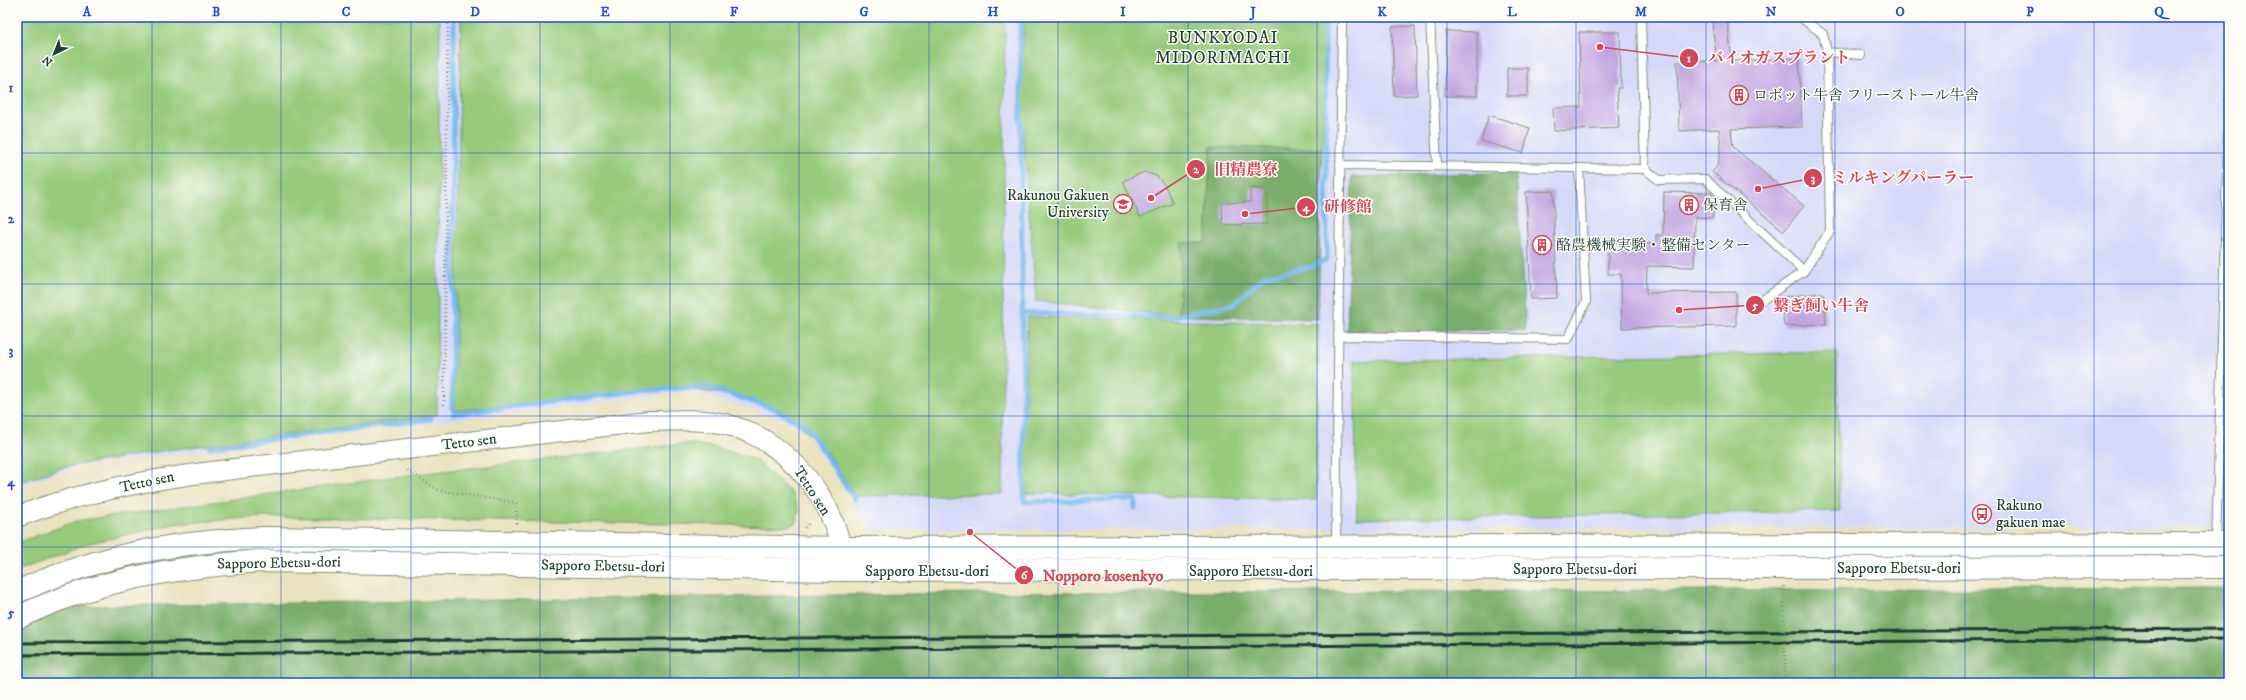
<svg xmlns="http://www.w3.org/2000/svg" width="2246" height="700" font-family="'IM FELL DW Pica','Noto Serif JP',serif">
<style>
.built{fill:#d5d8f9}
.green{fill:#97ca7b;stroke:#5b8458}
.forest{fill:#79ae6b;stroke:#4c7650}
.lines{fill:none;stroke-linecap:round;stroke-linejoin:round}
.stream{stroke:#75baeb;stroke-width:5}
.building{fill:#c1a5e2}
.service-casing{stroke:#849079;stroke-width:10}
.tertiary-casing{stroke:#849079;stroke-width:22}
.trunk-casing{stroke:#849079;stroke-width:24}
.path{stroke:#849079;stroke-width:2.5;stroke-dasharray:1 3;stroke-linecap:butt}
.service{stroke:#fff;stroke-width:8}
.tertiary{stroke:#fff;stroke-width:20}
.trunk{stroke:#fff;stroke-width:22}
.rail{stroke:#1f3d34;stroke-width:3}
.path-bridge{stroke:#849079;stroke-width:2.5;stroke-dasharray:1 3;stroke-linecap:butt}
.grid{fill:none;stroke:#1d4ed8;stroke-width:1;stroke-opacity:0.55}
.labels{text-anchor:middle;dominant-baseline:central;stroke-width:3;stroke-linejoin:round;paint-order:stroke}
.poi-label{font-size:15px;fill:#1f3d34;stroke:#fdfcf7;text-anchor:start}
.street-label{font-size:15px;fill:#1f3d34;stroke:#fdfcf7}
.quarter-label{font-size:17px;letter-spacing:1px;fill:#1f3d34;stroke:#fdfcf7}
.leader{fill:none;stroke:#d1495b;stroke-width:1.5}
.callout-dot{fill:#d1495b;stroke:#fdfcf7;stroke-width:1.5}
.mark-label{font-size:12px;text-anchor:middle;font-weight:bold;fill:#fff}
.callout-label{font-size:16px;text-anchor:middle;font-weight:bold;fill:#d1495b;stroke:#fdfcf7;stroke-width:3;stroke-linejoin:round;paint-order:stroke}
.neatline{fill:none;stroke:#1d4ed8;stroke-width:1.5}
.grid-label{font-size:13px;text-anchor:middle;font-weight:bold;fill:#1d4ed8}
</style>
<rect width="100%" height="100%" fill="#fdfcf7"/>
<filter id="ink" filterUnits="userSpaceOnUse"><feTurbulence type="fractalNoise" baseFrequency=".025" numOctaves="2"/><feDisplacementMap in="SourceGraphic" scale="8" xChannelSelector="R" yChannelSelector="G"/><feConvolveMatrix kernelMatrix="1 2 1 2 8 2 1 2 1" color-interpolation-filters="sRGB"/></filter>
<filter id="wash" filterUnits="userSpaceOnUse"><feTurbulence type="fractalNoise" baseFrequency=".012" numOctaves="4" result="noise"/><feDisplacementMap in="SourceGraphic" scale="16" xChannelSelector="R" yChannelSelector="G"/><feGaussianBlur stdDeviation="0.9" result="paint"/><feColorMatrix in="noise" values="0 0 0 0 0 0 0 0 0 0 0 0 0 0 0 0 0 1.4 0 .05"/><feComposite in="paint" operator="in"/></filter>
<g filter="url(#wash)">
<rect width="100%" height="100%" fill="#e9e2be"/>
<path class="built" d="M17,17H2229V527L872,530L803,429L787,420L689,391L80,466L17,487Z"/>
<path class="green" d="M17,17H440L437,415L168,450L65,467L17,483Z
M461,17H1005L1002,494L855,496L829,454L786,413L747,398L676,387L454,411Z
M1024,17H1326L1322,149L1211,147L1206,243H1182L1178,316L1036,301L1021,107Z
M1027,317L1319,324L1316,500L1024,493Z
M1837,352L1840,511L1357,519L1354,361Z
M690,443L718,448L756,460L792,494L799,510L796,523L788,526L260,517L174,524L86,544L17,570V543L76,521L400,476Z"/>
<path class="forest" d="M1211,147L1322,149L1318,319L1178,316L1182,243H1206Z
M1516,172L1526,330L1347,331L1352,177Z
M2229,588V683H17V607L974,593Z"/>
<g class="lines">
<path class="stream" d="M1020,17L1024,502L1135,499V508
M1022,313L1171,317L1234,304L1264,276L1311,267L1327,259L1325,17
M452,409L454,17
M453,414L637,391L707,387L773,408L807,427L855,499
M209,447L431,419"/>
</g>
<g id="blocks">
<path class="building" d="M1711,17H1727L1732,61L1799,58L1802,127L1731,129L1733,147L1804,206L1784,231L1712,172L1718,165L1721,147L1719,129L1679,131L1677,62L1717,61Z
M1415,26L1417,95L1394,96L1392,27Z
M1446,31L1477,32V96H1445Z
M1579,32H1620L1621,88H1617L1619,128L1554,131L1553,108L1581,107Z
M1507,68H1528V96H1507Z
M1489,115L1530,128L1523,153L1481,141Z
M1144,172L1157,176L1165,186L1173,203L1140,217L1123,181Z
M1250,188L1267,189V224L1223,225L1222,203L1250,202Z
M1553,191L1557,298L1531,299L1526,192Z
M1664,192L1712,193L1713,218L1695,217L1694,267L1647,266L1646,293L1736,292V326L1622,328L1621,274H1608V243L1656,244V235H1663Z
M1823,293L1826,324L1784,326L1781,297Z"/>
</g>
</g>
<g filter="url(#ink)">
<use href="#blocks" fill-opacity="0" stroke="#849079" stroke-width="1"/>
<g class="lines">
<g class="service-casing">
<path id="service" d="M1430,17L1437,166
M1827,52L1861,55
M1340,165L1645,169L1641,17
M1645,169L1659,180L1705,179L1804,271L1830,231L1827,52L1823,34L1800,17
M1749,308L1764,299L1804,271
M1338,336L1568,339L1586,302L1579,169
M2216,544L2229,101
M1336,546L1342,17"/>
</g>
<g class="tertiary-casing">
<path id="tertiary" d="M17,517C114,479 218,471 320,459C429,446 539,434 649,421C674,421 700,418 725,424C787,440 837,499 843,563"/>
</g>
<g class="trunk-casing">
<path id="trunk" d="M17,592C98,555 177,541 266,538L841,548L2229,544
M17,618C96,579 173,568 260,561L843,570L2229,567"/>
</g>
<path class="path" d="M444,405L448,17
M407,470L438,490L516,503L517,524
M805,528L809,523
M1784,599V586"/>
<use href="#service" class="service"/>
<use href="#tertiary" class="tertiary"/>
<use href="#trunk" class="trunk"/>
<path class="rail" d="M17,643L2229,629
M17,655L2229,639"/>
<path class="path-bridge" d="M1784,599L1785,683"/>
</g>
</g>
<path class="grid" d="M152,17V683M281,17V683M411,17V683M540,17V683M670,17V683M799,17V683M929,17V683M1058,17V683M1188,17V683M1317,17V683M1447,17V683M1576,17V683M1706,17V683M1835,17V683M1965,17V683M2094,17V683M17,153H2229M17,284H2229M17,416H2229M17,547H2229"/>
<defs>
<g id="building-ring" transform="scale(1)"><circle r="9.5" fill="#fdfcf7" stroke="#d1495b" stroke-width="1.5"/><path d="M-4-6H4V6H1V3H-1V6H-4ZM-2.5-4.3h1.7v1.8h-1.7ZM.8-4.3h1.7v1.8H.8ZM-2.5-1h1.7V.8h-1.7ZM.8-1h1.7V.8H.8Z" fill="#d1495b"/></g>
<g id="university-ring" transform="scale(1)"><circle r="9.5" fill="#fdfcf7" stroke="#d1495b" stroke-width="1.5"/><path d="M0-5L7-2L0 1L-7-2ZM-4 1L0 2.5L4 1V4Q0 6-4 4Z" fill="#d1495b"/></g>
<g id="bus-ring" transform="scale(1)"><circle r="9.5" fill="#fdfcf7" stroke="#d1495b" stroke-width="1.5"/><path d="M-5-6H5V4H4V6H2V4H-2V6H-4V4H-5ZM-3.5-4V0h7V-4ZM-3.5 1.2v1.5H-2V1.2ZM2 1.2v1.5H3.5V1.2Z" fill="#d1495b"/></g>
</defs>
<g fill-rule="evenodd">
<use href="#building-ring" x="1739" y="95"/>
<use href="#university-ring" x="1123" y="204"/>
<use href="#building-ring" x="1689" y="205"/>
<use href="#building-ring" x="1542" y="245"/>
<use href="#bus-ring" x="1982" y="514"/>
</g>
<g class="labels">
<g class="poi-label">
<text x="1753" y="95">ロボット牛舎 フリーストール牛舎</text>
<text x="1109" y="195" text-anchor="end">Rakunou Gakuen<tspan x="1109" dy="17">University</tspan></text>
<text x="1703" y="205">保育舎</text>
<text x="1556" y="245">酪農機械実験・整備センター</text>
<text x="1996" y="505">Rakuno<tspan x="1996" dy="17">gakuen mae</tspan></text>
</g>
<g class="street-label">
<text transform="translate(469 442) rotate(-7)">Tetto sen</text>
<text transform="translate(147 482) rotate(-12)">Tetto sen</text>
<text transform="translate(812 491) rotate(57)">Tetto sen</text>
<text transform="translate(279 563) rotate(-1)">Sapporo Ebetsu-dori</text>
<text transform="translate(603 566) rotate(1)">Sapporo Ebetsu-dori</text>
<text x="1899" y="568">Sapporo Ebetsu-dori</text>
<text x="1575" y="569">Sapporo Ebetsu-dori</text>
<text x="927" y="571">Sapporo Ebetsu-dori</text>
<text x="1251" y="571">Sapporo Ebetsu-dori</text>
</g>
<g class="quarter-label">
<text x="1223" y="38">BUNKYODAI<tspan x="1223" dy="20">MIDORIMACHI</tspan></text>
</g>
</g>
<path class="leader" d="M1600 47L1689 58M1151 198L1196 169M1758 189L1813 178M1245 214L1306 207M1679 310L1755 305M970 532L1024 575"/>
<g class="callout-dot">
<circle cx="1600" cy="47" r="4"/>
<circle cx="1151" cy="198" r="4"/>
<circle cx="1758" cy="189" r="4"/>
<circle cx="1245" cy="214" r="4"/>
<circle cx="1679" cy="310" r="4"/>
<circle cx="970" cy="532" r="4"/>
<circle cx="1689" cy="58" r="10"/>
<circle cx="1196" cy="169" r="10"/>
<circle cx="1813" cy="178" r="10"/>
<circle cx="1306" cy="207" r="10"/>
<circle cx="1755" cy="305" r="10"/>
<circle cx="1024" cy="575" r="10"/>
</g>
<g class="mark-label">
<text x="1689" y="62">1</text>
<text x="1196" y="173">2</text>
<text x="1813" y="182">3</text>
<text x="1306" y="211">4</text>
<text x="1755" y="309">5</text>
<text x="1024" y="579">6</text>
</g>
<g class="callout-label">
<text x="1779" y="63">バイオガスプラント</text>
<text x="1246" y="175">旧精農寮</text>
<text x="1903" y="183">ミルキングパーラー</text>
<text x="1348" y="212">研修館</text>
<text x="1821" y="311">繋ぎ飼い牛舎</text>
<text x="1103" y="581">Nopporo kosenkyo</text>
</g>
<rect width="2246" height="700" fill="none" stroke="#fdfcf7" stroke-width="44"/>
<g transform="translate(54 54) rotate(223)" stroke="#fdfcf7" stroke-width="3" paint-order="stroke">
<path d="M0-3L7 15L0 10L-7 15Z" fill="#1f3d34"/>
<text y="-6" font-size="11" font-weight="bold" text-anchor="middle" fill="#1f3d34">N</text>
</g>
<rect x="22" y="22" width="2202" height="656" class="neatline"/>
<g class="grid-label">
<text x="87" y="16">A</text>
<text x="216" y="16">B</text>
<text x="346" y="16">C</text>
<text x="475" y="16">D</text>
<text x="605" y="16">E</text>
<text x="734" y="16">F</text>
<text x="864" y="16">G</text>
<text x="993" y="16">H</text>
<text x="1123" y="16">I</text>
<text x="1253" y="16">J</text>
<text x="1382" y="16">K</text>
<text x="1512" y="16">L</text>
<text x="1641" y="16">M</text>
<text x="1771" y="16">N</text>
<text x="1900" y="16">O</text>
<text x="2030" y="16">P</text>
<text x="2159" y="16">Q</text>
<text x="11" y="92">1</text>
<text x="11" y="223">2</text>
<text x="11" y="355">3</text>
<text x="11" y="486">4</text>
<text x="11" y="617">5</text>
</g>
</svg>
